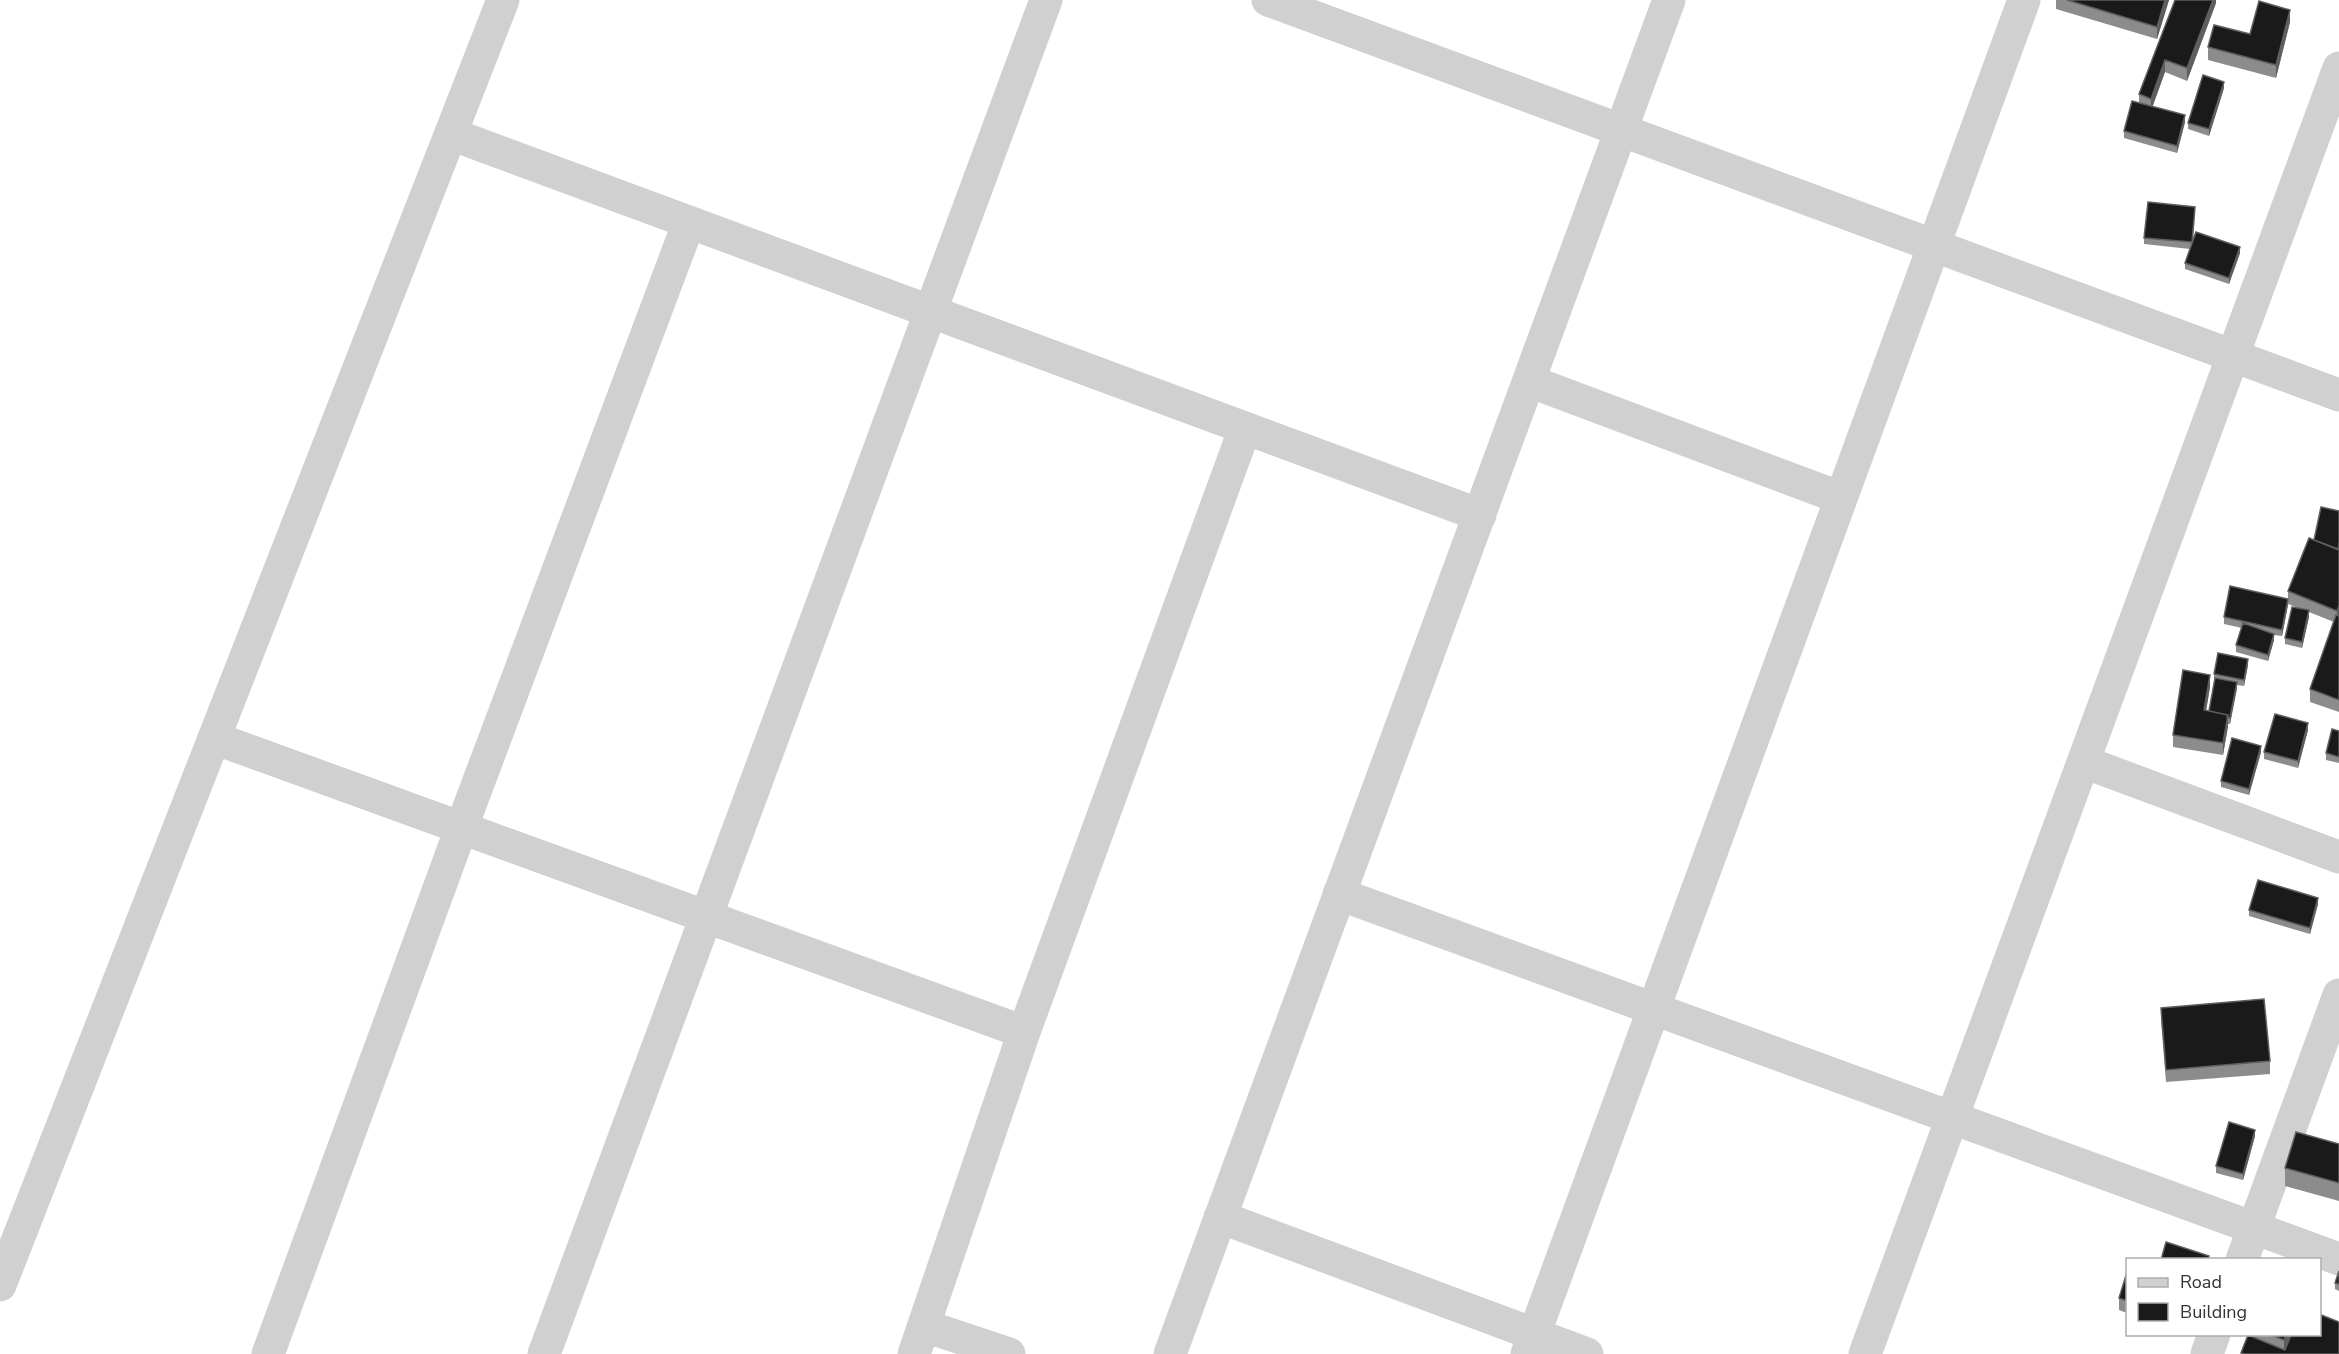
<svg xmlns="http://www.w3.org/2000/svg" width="2339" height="1354" font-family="'Nunito Sans',sans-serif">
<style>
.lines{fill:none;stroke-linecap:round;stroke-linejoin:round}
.minor{stroke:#d0d0d0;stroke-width:33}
.wall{fill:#8c8c8c}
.shaded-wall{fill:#5f5f5f}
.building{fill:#1a1a1a;stroke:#5f5f5f;stroke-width:1.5}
</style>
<rect width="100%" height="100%" fill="#fff"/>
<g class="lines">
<path class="minor" d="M1268,0L2339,395
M451,134L1480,515
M1529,381L1841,498
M214,738L1024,1032
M2084,762L2339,857
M1339,894L2339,1259
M1220,1217L1587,1354
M2242,1260L2339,995
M0,1285L503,0
M925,1326L1009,1354
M268,1354L462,826L689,222
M544,1354L1046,0
M914,1354L1024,1032L1245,428
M1170,1354L1669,0
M1527,1354L2024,0
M1865,1354L2339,68
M2207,1354L2214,1334"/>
</g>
<path class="wall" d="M2056,0H2169L2157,39L2056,9Z
M2175,0H2216V3L2187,81L2165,72L2152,107L2185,122L2177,153L2124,138V131L2139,103V94Z
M2290,22L2276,78L2208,60V47Z
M2224,88L2209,136L2188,129V123Z
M2195,213L2193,242L2240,253L2229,284L2185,269V263L2190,249L2144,244V238Z
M2339,511V712L2310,702V689L2334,622L2309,612V617L2302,648L2285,644V638L2301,609L2288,604L2282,636L2274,635V640L2268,661L2236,652V645L2242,628L2224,624V617L2288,599V591L2314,540Z
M2248,665L2244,686L2237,685L2230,724H2228L2223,755L2173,747V735L2210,687L2206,711H2209L2214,681V674Z
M2308,730L2298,768L2264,759V752Z
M2339,731V763L2326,760V753Z
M2261,752L2249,795L2221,787V781Z
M2318,904L2310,934L2249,916V910Z
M2161,1008L2270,1061V1074L2166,1082L2161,1020Z
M2255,1136L2243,1180L2216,1173V1166Z
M2339,1144V1201L2285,1186V1168Z
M2339,1271V1291L2335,1289V1283Z
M2127,1272V1313L2119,1310V1298Z
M2250,1335H2319L2339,1354H2241Z"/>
<path class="shaded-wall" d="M2165,0H2169L2157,39V27Z
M2213,0H2216V3L2187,81V68Z
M2290,10V22L2276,78V65Z
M2165,60V72L2151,111V99Z
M2224,82V88L2209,136V129Z
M2185,115V122L2177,153V146Z
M2240,247V253L2229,284V278Z
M2288,599V605L2282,636V630Z
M2339,605V618L2337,623V611Z
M2309,610V617L2302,648V642Z
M2274,634V640L2268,661V655Z
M2248,659V665L2244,686V680Z
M2210,675V687L2204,723V710Z
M2237,682V689L2230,724V718Z
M2228,715V727L2223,755V743Z
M2308,723V730L2298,768V761Z
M2261,746V752L2249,795V789Z
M2318,898V904L2310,934V928Z
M2255,1130V1136L2243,1180V1174Z
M2286,1335H2292L2284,1353V1340Z"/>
<path class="building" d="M2067,0H2165L2157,27Z
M2175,0H2213L2187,68L2165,60L2151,99L2139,94Z
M2259,1L2290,10L2276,65L2208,47L2214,25L2250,34Z
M2203,75L2224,82L2209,129L2188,123Z
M2132,101L2185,115L2177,146L2124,131Z
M2148,202L2195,207L2192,242L2144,238Z
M2196,232L2240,247L2229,278L2185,263Z
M2321,507L2339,511V543L2338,549L2314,540Z
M2309,538L2339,550V605L2337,611L2288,591Z
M2230,586L2288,599L2282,630L2224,617Z
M2292,607L2309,610L2302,642L2285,638Z
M2336,615L2339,616V700L2310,689Z
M2243,623L2274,634L2268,655L2236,645Z
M2218,653L2248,659L2244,680L2214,674Z
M2183,670L2210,675L2204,710L2228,715L2223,743L2173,735Z
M2215,678L2237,682L2230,718L2227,717L2228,715L2209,711Z
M2275,714L2308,723L2298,761L2264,752Z
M2332,729L2339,731V757L2326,753Z
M2232,738L2261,746L2249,789L2221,781Z
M2258,880L2318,898L2310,928L2249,910Z
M2264,999L2270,1061L2166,1070L2161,1008Z
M2229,1122L2255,1130L2243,1174L2216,1166Z
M2296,1132L2339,1144V1183L2285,1168Z
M2166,1242L2209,1256L2208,1260H2161Z
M2339,1271V1284L2335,1283Z
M2127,1272V1301L2119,1298Z
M2319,1314L2339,1322V1354H2245L2241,1353L2248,1335L2285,1350L2291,1335H2319Z
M2271,1335H2286L2284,1340Z"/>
<rect x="2126" y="1258" width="195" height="78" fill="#ffffff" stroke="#adadad" stroke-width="1.5"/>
<rect x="2138" y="1278" width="30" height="9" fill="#d0d0d0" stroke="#adadad" stroke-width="1.5"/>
<text x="2180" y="1288" font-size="18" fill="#333333">Road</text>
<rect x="2138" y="1303" width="30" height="18" fill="#1a1a1a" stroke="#adadad" stroke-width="1.5"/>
<text x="2180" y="1318" font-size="18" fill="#333333">Building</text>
</svg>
